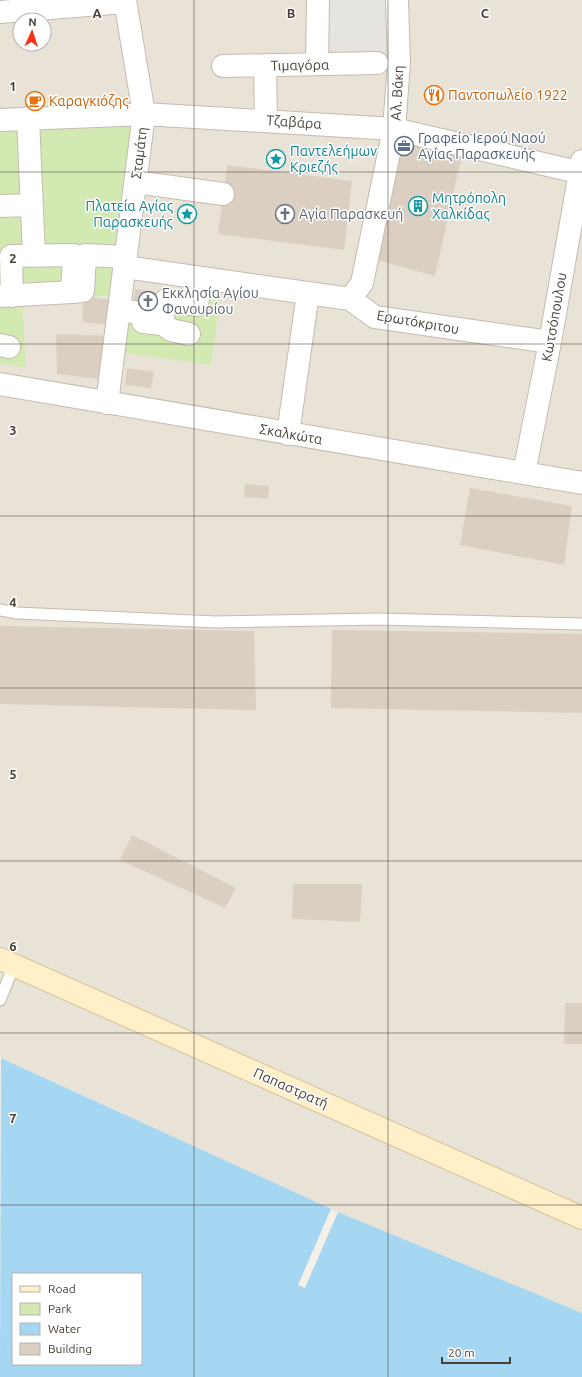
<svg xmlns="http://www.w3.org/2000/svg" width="582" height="1377" font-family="Ubuntu,sans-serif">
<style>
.residential{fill:#e9e3d7;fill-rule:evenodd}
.green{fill:#d3e9b2}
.parking{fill:#e6e4e1}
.water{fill:#a5d6f2;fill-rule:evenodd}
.pier{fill:#f5f1e9}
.building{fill:#dacfc1}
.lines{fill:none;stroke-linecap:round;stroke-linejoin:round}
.lane-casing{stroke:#c4bbae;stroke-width:13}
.street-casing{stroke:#c4bbae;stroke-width:24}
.secondary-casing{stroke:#d5c399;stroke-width:24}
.lane{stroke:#fff;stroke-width:11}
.street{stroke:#fff;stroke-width:22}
.secondary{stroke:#fff0c9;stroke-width:22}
.grid{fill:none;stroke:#494137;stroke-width:1;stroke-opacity:0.55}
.labels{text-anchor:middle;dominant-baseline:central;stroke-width:3;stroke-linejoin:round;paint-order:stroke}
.street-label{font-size:14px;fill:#494137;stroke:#fff}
.food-label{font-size:14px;fill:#c56008;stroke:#fff;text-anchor:start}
.service-label{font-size:14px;fill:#4e5e75;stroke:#fff;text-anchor:start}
.culture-label{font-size:14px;fill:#0d838f;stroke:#fff;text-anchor:start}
.worship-label{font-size:14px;fill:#5b616d;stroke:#fff;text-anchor:start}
.grid-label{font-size:13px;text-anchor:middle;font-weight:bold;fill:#494137;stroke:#fff;stroke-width:3;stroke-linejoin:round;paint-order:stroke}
</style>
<rect width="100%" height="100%" fill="#f5f1e9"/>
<path class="residential" d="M0,0H582V1313L338,1212L0,1057ZM20,20H44V44H20Z"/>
<path class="green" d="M132,126L116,296L22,298L26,368L0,363V129Z
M165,292L220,300L211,365L119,352L125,309Z"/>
<path class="parking" d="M330,0H386L385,50L329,49Z"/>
<path class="water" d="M1,1058L338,1212L582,1313V1377H0ZM13,1274H141V1364H13Z"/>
<path class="pier" d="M331,1209L338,1212L305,1288L298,1285Z"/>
<path class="building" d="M400,138L462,154L435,276L373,259Z
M227,165L352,181L344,250L218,234Z
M135,289L163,293L160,312L132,308Z
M84,297L114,300L113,325L82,322Z
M56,334L112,336L107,380L57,374Z
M127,368L154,372L151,388L125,385Z
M245,484L269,486L268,499L244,497Z
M470,488L572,506L564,565L460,545Z
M0,626L254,631L256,710L0,704Z
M332,630L582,634V713L331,708Z
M132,835L236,888L225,908L120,860Z
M293,884H362L360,922L292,919Z
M565,1003H582V1044H564Z"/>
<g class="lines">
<g class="lane-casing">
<path id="lane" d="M0,610L17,613L216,622L379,619L582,624
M0,1000L14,965"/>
</g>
<g class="street-casing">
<path id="street" d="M0,12L125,2
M317,64L318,0
M265,65L266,120
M223,66L377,63
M28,118L34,256
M0,120L144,114L394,129L582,173
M135,182L223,194
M0,206L32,205
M125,267L350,299L375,317L550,342
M0,296L72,292
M12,296L11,256L74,255L72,292L83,291L85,255L126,257
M350,299L362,283L394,129L399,63L397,0
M119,310L163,316L166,300L197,305L201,278
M143,322L163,324L171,330L189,334
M0,345L9,347
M0,384L582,483
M107,403L144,114L125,0
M288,434L308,293
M524,473L550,342L582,161"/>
</g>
<g class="secondary-casing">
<path id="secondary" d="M0,959L582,1218"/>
</g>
<use href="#lane" class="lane"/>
<use href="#street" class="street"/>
<use href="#secondary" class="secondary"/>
</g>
<path class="grid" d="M194,0V1377M388,0V1377M0,172H582M0,344H582M0,516H582M0,688H582M0,861H582M0,1033H582M0,1205H582"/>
<defs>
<g id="restaurant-ring" transform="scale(1)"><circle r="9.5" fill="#fff" stroke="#e8710a" stroke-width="1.5"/><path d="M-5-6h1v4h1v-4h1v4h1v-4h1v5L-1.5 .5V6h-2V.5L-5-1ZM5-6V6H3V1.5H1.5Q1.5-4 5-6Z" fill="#e8710a"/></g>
<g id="cafe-ring" transform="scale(1)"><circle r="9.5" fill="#fff" stroke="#e8710a" stroke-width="1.5"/><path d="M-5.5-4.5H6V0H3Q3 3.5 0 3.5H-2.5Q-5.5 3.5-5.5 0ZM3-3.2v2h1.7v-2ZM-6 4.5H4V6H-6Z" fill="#e8710a"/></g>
<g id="office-ring" transform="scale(1)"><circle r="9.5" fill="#fff" stroke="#5c6f8a" stroke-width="1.5"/><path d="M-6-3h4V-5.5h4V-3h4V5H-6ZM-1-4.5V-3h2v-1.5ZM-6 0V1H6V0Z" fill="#5c6f8a"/></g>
<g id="sight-ring" transform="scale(1)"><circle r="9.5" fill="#fff" stroke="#0f9aa8" stroke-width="1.5"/><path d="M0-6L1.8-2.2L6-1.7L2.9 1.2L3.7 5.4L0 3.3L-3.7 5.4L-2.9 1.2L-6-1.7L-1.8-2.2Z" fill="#0f9aa8"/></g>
<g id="building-ring" transform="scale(1)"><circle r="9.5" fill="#fff" stroke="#0f9aa8" stroke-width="1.5"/><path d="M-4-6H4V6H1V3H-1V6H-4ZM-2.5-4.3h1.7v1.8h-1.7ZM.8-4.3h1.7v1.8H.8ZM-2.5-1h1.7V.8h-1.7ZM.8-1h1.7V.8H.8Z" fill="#0f9aa8"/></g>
<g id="church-ring" transform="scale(1)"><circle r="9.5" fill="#fff" stroke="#6b7280" stroke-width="1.5"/><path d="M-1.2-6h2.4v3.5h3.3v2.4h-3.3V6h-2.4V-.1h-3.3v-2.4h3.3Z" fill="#6b7280"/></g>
</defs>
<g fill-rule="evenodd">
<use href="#restaurant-ring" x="434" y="95"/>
<use href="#cafe-ring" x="35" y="101"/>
<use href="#office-ring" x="404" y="146"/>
<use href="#sight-ring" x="276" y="159"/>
<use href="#building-ring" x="418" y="206"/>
<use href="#sight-ring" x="187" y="214"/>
<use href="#church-ring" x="285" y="214"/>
<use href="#church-ring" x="148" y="301"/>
</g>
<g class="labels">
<g class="street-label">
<text transform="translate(300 65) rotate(-1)">Τιμαγόρα</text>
<text transform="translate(397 93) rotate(-87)">Αλ. Βάκη</text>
<text transform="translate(294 122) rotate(4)">Τζαβάρα</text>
<text transform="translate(139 153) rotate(-83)">Σταμάτη</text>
<text transform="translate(554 317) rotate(-80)">Κωτσόπουλου</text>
<text transform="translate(418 322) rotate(10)">Ερωτόκριτου</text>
<text transform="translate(291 434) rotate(10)">Σκαλκώτα</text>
<text transform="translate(291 1088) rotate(24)">Παπαστρατή</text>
</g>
<g class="food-label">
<text x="448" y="95">Παντοπωλείο 1922</text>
<text x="49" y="101">Καραγκιόζης</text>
</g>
<g class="service-label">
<text x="418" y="138">Γραφείο Ιερού Ναού<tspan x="418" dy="16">Αγίας Παρασκευής</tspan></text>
</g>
<g class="culture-label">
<text x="290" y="151">Παντελεήμων<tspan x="290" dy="16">Κριεζής</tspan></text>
<text x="432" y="198">Μητρόπολη<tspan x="432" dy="16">Χαλκίδας</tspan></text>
<text x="173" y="206" text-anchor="end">Πλατεία Αγίας<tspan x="173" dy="16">Παρασκευής</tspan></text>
</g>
<g class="worship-label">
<text x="299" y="214">Αγία Παρασκευή</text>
<text x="162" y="293">Εκκλησία Αγίου<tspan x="162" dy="16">Φανουρίου</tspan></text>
</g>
</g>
<g class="grid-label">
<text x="97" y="18">A</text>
<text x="291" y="18">B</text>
<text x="485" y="18">C</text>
<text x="13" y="91">1</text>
<text x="13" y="263">2</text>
<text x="13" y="435">3</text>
<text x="13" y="607">4</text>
<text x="13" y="779">5</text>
<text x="13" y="951">6</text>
<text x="13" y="1123">7</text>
</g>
<rect x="12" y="1273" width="130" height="92" fill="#ffffff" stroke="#b6b3af"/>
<rect x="20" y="1286" width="20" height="6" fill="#fff0c9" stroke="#b6b3af"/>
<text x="48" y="1293" font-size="12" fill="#494137">Road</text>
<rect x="20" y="1303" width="20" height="12" fill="#d3e9b2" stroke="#b6b3af"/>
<text x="48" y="1313" font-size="12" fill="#494137">Park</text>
<rect x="20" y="1323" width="20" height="12" fill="#a5d6f2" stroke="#b6b3af"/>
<text x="48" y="1333" font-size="12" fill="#494137">Water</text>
<rect x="20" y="1343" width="20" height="12" fill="#dacfc1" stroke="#b6b3af"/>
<text x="48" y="1353" font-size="12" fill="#494137">Building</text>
<g transform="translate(32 32) rotate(3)"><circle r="19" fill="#ffffff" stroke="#b6b3af"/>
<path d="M0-3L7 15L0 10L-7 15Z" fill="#fd3018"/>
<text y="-6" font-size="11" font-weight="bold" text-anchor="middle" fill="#494137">N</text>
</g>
<path d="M442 1357v6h68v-6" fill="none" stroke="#494137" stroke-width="2"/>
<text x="448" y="1357" font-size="12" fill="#494137" stroke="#ffffff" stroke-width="3" paint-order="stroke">20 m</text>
</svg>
